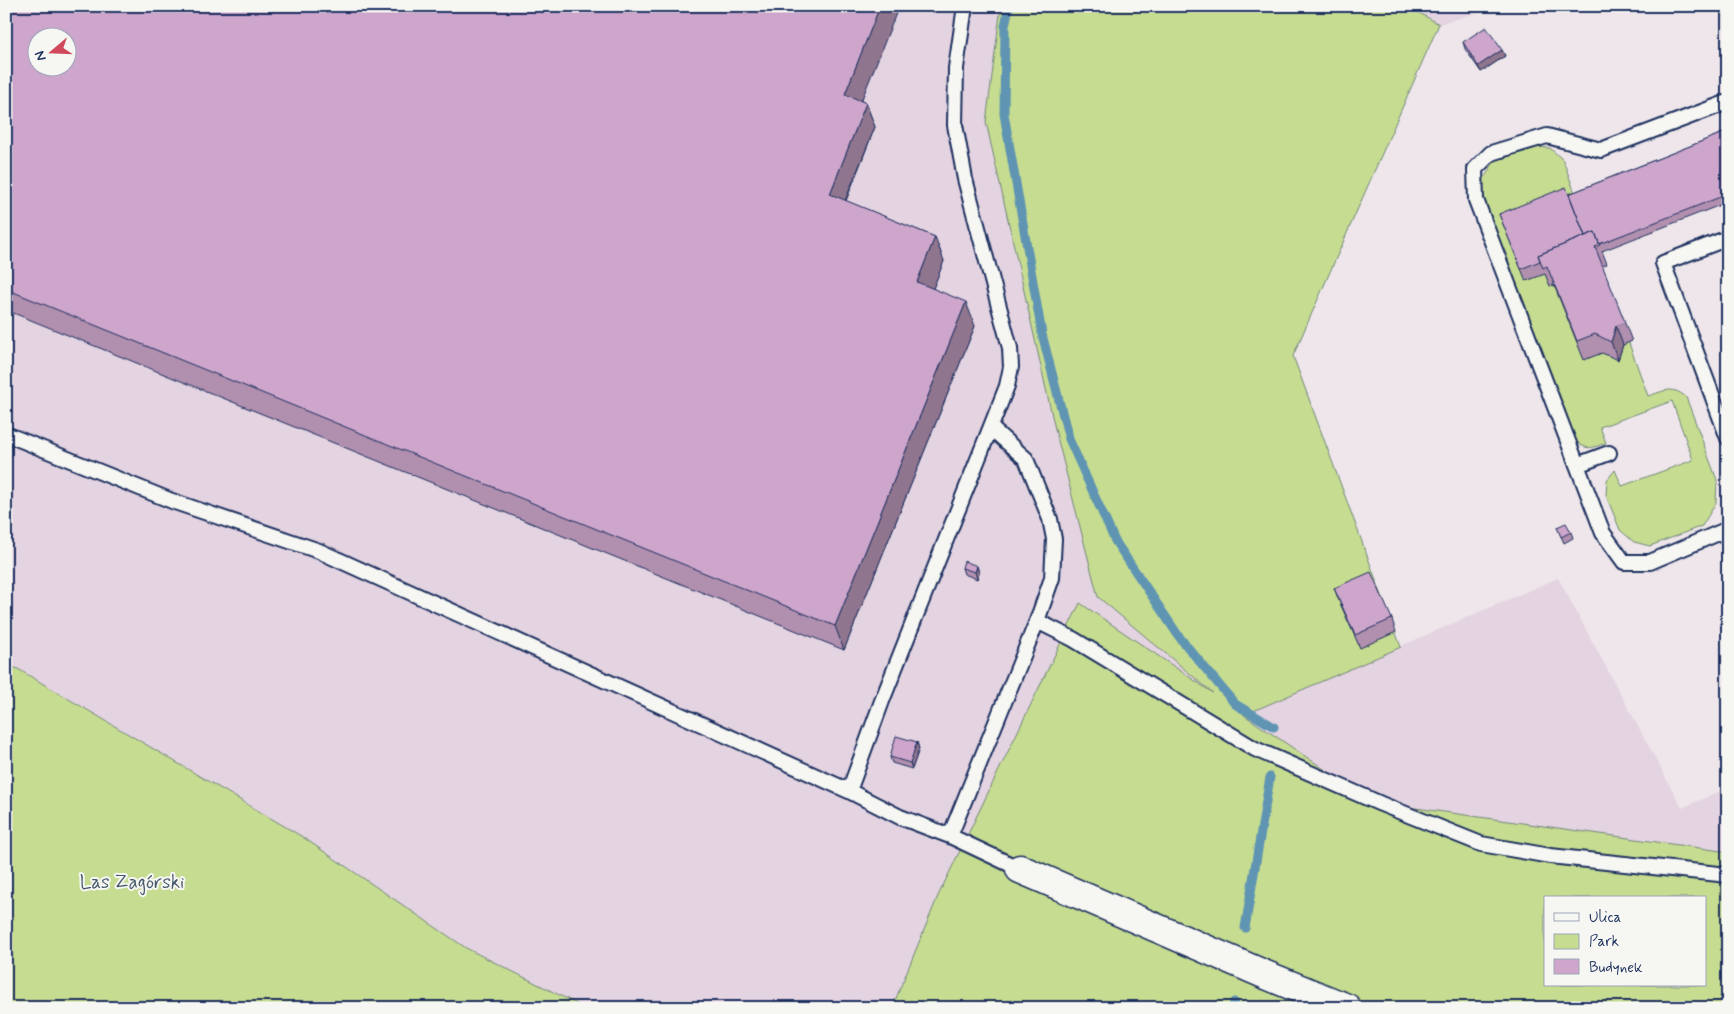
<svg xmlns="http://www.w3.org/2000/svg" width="1734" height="1014" font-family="Mynerve,sans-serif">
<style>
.built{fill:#e4d3e1;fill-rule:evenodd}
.green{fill:#c6dc91;stroke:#708678;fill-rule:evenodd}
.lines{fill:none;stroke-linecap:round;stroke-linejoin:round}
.stream{stroke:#5f95b3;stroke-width:9}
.service-casing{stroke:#1b2f5e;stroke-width:18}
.minor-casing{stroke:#1b2f5e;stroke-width:31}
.service{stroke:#f6f6f2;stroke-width:14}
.minor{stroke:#f6f6f2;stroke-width:28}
.wall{fill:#b18faf;stroke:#1b2f5e}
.shaded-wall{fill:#90748f;stroke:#1b2f5e}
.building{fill:#cea6cc;stroke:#1b2f5e;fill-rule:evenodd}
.labels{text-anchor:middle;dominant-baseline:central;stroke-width:4;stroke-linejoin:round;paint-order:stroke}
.park-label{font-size:19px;fill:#465a6b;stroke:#f6f6f2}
</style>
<rect width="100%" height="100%" fill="#eee6ea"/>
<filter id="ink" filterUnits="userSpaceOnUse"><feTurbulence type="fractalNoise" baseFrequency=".02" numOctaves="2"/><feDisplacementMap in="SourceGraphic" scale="10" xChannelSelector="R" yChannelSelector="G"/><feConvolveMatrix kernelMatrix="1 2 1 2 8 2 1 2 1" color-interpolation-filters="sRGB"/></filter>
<g filter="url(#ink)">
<path class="built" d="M6,6H1001L986,122L1240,716L1558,578L1682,808L1728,788V1008H585L466,948L301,836L19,669L6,665ZM38,38H68V68H38ZM1545,898H1705V985H1545Z
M1407,6H1500L1439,24Z"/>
<path class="green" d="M1001,6H1407L1439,24L1293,356L1401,647L1244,715L1373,802L1728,852V1008H892L938,896L1080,603L1213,693L1098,597L1055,429L986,122ZM1545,898H1705V985H1545Z
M1533,147L1550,148L1563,160L1648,396C1665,391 1671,385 1686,397L1717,480L1716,503L1702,526L1650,546L1634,542L1620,530L1606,495L1607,480L1615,470L1622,486L1693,460L1672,401L1600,427L1606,443C1590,449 1585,451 1573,438L1484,202L1483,180L1494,162Z
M6,665L18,669L301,836L466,948L585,1008H6Z"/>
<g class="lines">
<path class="stream" d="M1009,6L1005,26L1004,114L1042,334L1069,439L1115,541L1180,638L1235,704L1274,727
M1245,928L1270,777
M1233,1008L1234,1002"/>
<g class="service-casing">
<path id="service" d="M1728,102L1601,150L1547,136L1491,153L1475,169L1476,200L1603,533L1624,562H1650L1728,529
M1728,238L1663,263L1728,438
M6,434L172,501L319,551L849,791L900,817L950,836L1020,869
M1577,465L1609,453
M1037,621L1073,639L1255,749L1381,804L1481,844L1550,856L1728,875
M849,791L882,701L1007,386L1011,367L1010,348L965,179L955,125L956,68L965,6
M950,836L1037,621L1052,578L1054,539L1050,519L1026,459L991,428"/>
</g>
<g class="minor-casing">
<path id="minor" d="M1020,869L1266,975L1347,1008"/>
</g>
<use href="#service" class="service"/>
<use href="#minor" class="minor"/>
</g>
<path class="wall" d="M6,6L861,101L866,103L875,127L846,201L935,237L944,261L933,288L975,326L844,650L6,310Z
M1463,42L1502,50L1505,56L1481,72L1465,49Z
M1728,131V202L1602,251L1607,264L1602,266L1632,341L1623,345L1618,360L1602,353L1584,360L1554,285L1550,286L1545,274L1526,281L1499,214L1569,194Z
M1557,527L1571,532L1573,538L1564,543Z
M977,566L979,573L977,579L964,574L962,568Z
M1334,588L1392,619L1396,632L1360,648L1339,601Z
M917,742L919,749L912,769L892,763L890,757Z"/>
<path class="shaded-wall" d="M880,6H899L854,119L845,94Z
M1502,50L1505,56L1481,72L1478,66Z
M866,103L875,127L838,218L830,194Z
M935,237L944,261L926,306L917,282Z
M966,302L975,326L844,650L835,626Z
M1616,326L1623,345L1618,360L1611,342Z
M977,566L979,573L977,579L975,572Z
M917,742L919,749L912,769L910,763Z"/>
<path class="building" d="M6,6H880L845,94L866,103L830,194L935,237L917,282L966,302L835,626L6,289ZM38,38H68V68H38Z
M1486,27L1502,50L1478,66L1463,42Z
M1728,131V194L1599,244L1595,232L1585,236L1569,194Z
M1566,187L1585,236L1538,255L1540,261L1521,269L1499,214Z
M1595,232L1600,245L1595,247L1625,322L1616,326L1611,342L1595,334L1577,341L1547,266L1543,268L1538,255Z
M1566,523L1571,532L1561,537L1557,527Z
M964,561L977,566L975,572L962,568Z
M1371,572L1392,619L1355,635L1334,588Z
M896,736L917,742L910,763L890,757Z"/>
</g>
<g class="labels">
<g class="park-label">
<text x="132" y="882">Las Zagórski</text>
</g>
</g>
<rect width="1734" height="1014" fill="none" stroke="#f6f6f2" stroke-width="25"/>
<rect x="12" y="12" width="1709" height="989" fill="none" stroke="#1b2f5e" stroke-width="2" filter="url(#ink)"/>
<rect x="1544" y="896" width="162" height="90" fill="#f6f6f2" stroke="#9ea6b7"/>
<rect x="1554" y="913" width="25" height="8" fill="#f6f6f2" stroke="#9ea6b7"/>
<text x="1589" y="922" font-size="15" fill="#1b2f5e">Ulica</text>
<rect x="1554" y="934" width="25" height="15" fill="#c6dc91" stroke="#9ea6b7"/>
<text x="1589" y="946" font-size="15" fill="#1b2f5e">Park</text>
<rect x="1554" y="959" width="25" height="15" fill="#cea6cc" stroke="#9ea6b7"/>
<text x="1589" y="972" font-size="15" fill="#1b2f5e">Budynek</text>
<g transform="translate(52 52) rotate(251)"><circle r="24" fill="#f6f6f2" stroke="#9ea6b7"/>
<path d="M0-4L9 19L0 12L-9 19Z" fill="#d1495b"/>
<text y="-8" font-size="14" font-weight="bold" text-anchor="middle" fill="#1b2f5e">N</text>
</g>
</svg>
